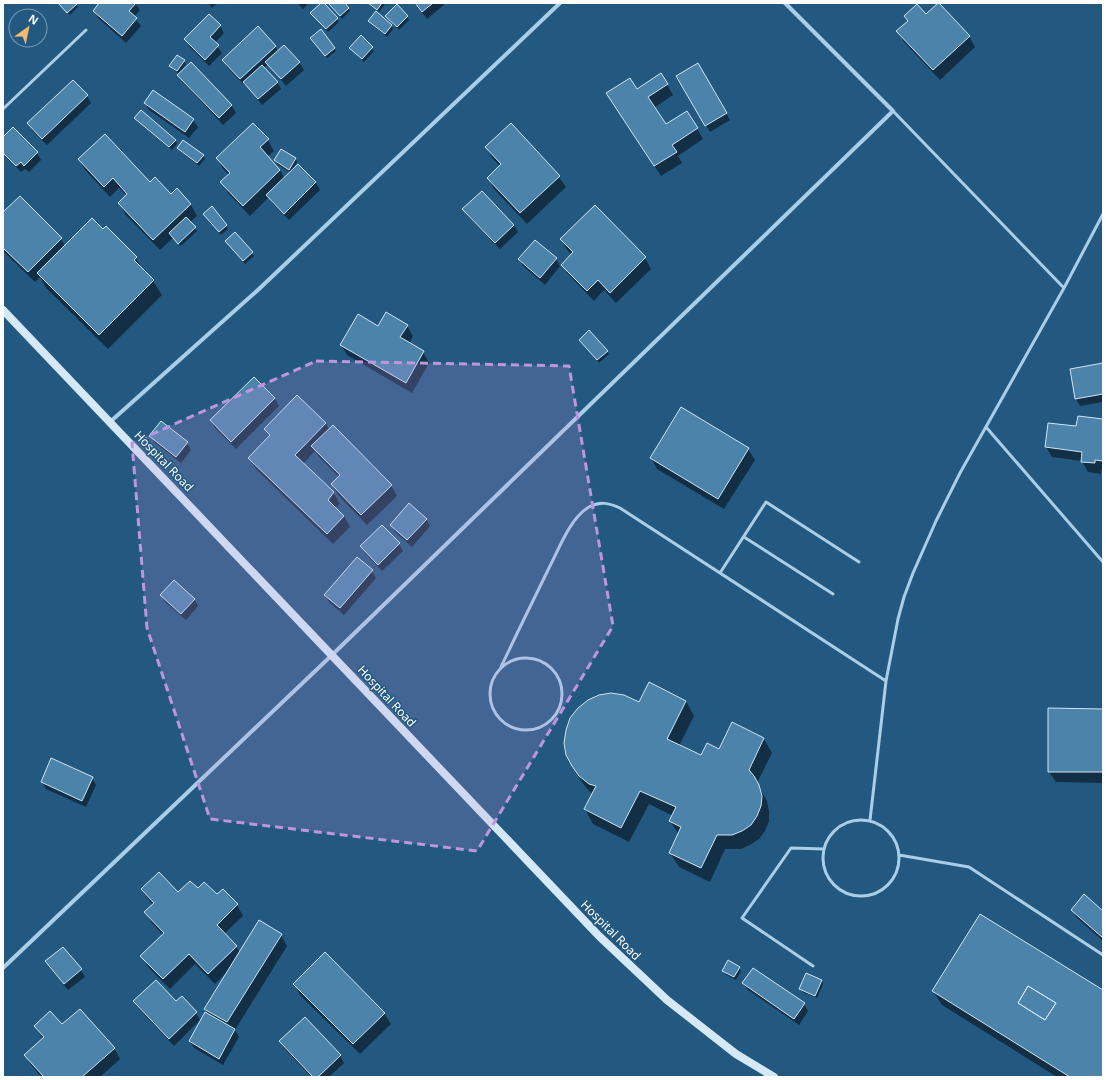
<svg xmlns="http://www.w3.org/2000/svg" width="1106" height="1080" font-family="'Noto Sans',sans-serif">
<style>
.shadow{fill:#0007}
.building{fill:#4b83aa;stroke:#cee5f5;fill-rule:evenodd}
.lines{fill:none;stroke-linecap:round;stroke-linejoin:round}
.lane{stroke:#aacee7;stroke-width:3}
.street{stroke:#aacee7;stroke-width:4}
.secondary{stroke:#d4e8f6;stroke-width:8}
.marked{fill:#bd96df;fill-opacity:0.2;stroke:#bd96df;stroke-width:3;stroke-dasharray:8 5;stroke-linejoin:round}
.labels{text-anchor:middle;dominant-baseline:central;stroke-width:3;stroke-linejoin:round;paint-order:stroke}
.street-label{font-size:12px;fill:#fff;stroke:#235981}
</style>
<rect width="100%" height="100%" fill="#235981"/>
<path class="shadow" d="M58,3H75L78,7L70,15Z
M101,3H135L140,10L134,17L141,26L126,43L98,18L94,11Z
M208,3H217L212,8Z
M297,3H309L303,9Z
M323,3L339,22L328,32L314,16Z
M329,3H344L350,11L342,19Z
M367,3H386L379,12Z
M414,3H444L445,4L427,19Z
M376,13L392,26L393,29L387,37L371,24L369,21Z
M926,15L969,36L975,47L940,80L904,42L898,31L908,22L905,17Z
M209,16L220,26L224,33L215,43L222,53L209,66L190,47L185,40Z
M407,16L409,20L399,30L388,19Z
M258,28L276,47L278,52L299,62L304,70L286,86L268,64L264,68L277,82L281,89L262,105L246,85L245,86L227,67L223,60Z
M361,37L374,51L364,62L353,51Z
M313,41L334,48L336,51L327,58Z
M177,56L184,61L186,64L181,71L182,72L191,63L232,106L236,113L223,125L183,82L179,74L172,69L170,66Z
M697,64L730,120L710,132L677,76Z
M661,74L673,95L654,108L665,126L697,128L703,139L678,156L682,163L661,176L614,104Z
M73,81L87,96L91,103L47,145L32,130L28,123Z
M145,103L193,120L198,127L189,138L149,110Z
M136,118L175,140L177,144L172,150L137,121Z
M511,124L559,177L566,187L527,224L494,189L488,178L500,166L492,158L486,147Z
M3,138L37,153L41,160L29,172L25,169L21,172L3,154Z
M268,140L274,151L267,157L280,170L285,179L291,173L277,164L275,160L282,150L296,159L297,162L293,169L298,165L316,183L320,190L289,220L272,203L269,197L250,216L228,193L222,182L229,175L223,169L217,158Z
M178,148L203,155L205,159L199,166L180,151Z
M79,159L150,183L171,195L177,190L191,205L197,216L190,222L197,231L181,246L173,238L160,250L125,214L119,203L127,196L119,188L110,197L85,170Z
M595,206L645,258L651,269L616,303L604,290L594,301L569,275L562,265L572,255L567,250L561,239Z
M212,208L228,229L221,235L207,217Z
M464,209L514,225L518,232L500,249L468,216Z
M3,214L61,239L65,246L103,230L106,227L136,258L144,272L153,281L162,295L108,349L46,288L40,277L35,282L3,251Z
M235,234L254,256L245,264L226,241Z
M535,241L556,259L560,266L545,285L523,266L519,259Z
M407,326L413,336L409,344L423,352L429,363L412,393L347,355L341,345L378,327Z
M580,340L607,351L609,354L599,363Z
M1103,364V402L1080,406L1076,399Z
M254,378L275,399L279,406L236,449L215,428L211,421Z
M297,396L326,423L329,430L391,485L397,496L367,525L338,495L332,484L339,477L319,457L315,451L303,464L334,493L340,504L335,508L344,516L350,527L333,544L256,469L249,458L270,437L265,429Z
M1103,420V471L1101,470V474L1088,472L1082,461L1052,457L1046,447L1077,427Z
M151,436L187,443L191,450L181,463L155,443Z
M748,449L755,460L724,509L657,469L651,458Z
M426,519L430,526L412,547L395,532L391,525Z
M382,526L399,544L403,551L382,571L365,553L361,546Z
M372,571L376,578L344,615L329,602L325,595Z
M161,595L194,599L198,606L186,620L165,602Z
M686,701L694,716L679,746L701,757L764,739L772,753L757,783L767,801L769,811V821L765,831L759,839L750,845L741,849H725L710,882L679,867L670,853L679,835L670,821L673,816L649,804L629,842L593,824L585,809L593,794L589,791L581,781L572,766L639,703Z
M1103,710V783L1056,782L1049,772Z
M92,778L96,785L86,807L46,789L42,782Z
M142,890L178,894L198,890L217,896L237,905L243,916L224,934L236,946L240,953L281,935L287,946L235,1030L239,1037L223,1065L194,1048L190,1041L210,1016L205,1009L228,971L215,984L195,964L170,989L148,967L142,956L163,935L152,923L146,913L153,905L149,900Z
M1072,910L1103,912V941L1076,917Z
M47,962L81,970L85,977L68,990L51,969Z
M739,967L741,971L736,980L725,974L723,971Z
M822,980L823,984L817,998L802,992L800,989Z
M743,983L804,1004L808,1011L799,1025L748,990Z
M294,984L384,1013L391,1024L360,1054L300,995Z
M933,991H1103V1077H1057L942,1005Z
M181,997L196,1013L200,1020L174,1046L139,1009L134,1002L176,1003Z
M35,1026H62L114,1048L120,1059L100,1077H41L32,1066L25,1055L43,1039Z
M280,1041L340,1056L344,1063L329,1077H311L284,1048Z"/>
<path class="building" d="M58,3H76L77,4L67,13Z
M99,3H136L129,11L137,18L122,36L93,11Z
M321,3H324L338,18L326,29L310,13Z
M328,3H345L349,8L340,16Z
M368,3H382L377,10Z
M415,3H433L422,12Z
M938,3H939L970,36L933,70L896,31L908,21L904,16L917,4L926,14Z
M397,4L408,16L397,27L385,16Z
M376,11L392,25L385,34L368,21Z
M209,14L221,25L210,37L219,45L205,60L184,39Z
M258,26L276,46L240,79L222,60Z
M321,29L335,48L325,56L310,38Z
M361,35L373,47L362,59L349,48Z
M284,45L300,62L281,79L265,62Z
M177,55L185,60L177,71L169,66Z
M191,62L232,105L219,118L177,75Z
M698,63L727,113L705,126L676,76Z
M262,65L278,82L258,99L243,82Z
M661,73L668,84L648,97L666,124L687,111L698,128L672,145L677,152L654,166L606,93L630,78L637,89Z
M73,80L88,95L42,139L27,123Z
M153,90L194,119L185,132L144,103Z
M141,110L176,140L169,147L134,118Z
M253,123L269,139L260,147L280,170L243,206L220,182L230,173L216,158Z
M511,123L560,176L520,213L487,178L501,164L485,147Z
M13,127L38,152L24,166L21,162L16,166L3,153V137Z
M105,134L150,182L155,177L171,194L177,188L191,204L153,240L118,203L127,194L113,178L104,187L78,159Z
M183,140L204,155L197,163L177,148Z
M281,149L296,158L289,170L274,160Z
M298,164L316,182L284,214L266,195Z
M482,191L514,225L495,243L462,209Z
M20,196L62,238L28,272L3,248V212Z
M595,205L646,257L610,293L598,280L587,291L561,265L573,252L560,239Z
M212,206L227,225L219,232L203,214Z
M186,217L196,227L178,244L169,233Z
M92,218L103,229L106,226L137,257L134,260L154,280L99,335L37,273Z
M235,232L253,252L243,261L225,241Z
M535,240L557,258L540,278L518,259Z
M386,312L408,325L400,337L424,351L406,383L340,345L358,314L378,326Z
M589,330L608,351L597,360L579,340Z
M1103,363V394L1075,399L1070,369Z
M254,377L275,398L231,442L210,420Z
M297,395L326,423L295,455L334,492L328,500L344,516L327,534L248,458L270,435L264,429Z
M681,407L749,448L718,499L650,458Z
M1078,416L1103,419V461L1095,460V463L1081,462L1082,452L1045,447L1048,423L1076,426Z
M161,421L188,442L176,457L149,436Z
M333,425L392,485L361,515L331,484L340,475L311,446Z
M409,503L427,519L407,540L390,525Z
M382,525L400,543L378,565L360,546Z
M357,557L373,570L340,608L324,595Z
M174,580L195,599L181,614L160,595Z
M649,682L686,701L667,739L701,755L707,743L719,749L732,722L764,738L749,770L754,776L759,785L762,796L761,806L757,816L751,825L742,831L732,835H717L701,868L669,853L681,827L669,821L676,807L640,791L621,828L584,809L596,786L589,784L579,776L572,766L566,755L564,743L566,730L570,718L578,708L588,700L599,695L611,693L624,695L639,702Z
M1048,708L1103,709V772H1048Z
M51,758L93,777L82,801L41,782Z
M159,872L178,892L190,881L198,888L204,882L217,894L223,889L238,904L217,925L237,946L208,974L189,954L163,979L140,956L164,933L144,912L154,903L141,889Z
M1084,894L1103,911V938L1071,910Z
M980,914L1103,990V1077H1070L932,991ZM1028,986L1056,1003L1045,1020L1018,1003Z
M259,920L282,934L227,1022L204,1009Z
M63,947L82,969L64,984L45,961Z
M325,952L385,1013L353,1044L293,984Z
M728,960L740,967L734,977L722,971Z
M753,968L805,1003L794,1019L742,983Z
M806,973L822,980L815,996L799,989Z
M156,980L176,1001L182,996L197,1012L169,1039L133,1001Z
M1028,986L1056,1003L1045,1020L1018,1003Z
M80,1009L115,1048L82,1077H44L24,1055L44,1037L34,1026L50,1011L62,1024Z
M205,1012L235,1029L219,1059L189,1041Z
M305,1017L341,1055L318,1077H313L279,1041Z"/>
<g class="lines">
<path class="lane" d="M3,109L86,30
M893,111L1064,288
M986,427L1103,562
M744,537L833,594
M720,573L766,502L859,562
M490 694a36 36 0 1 1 72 0a36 36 0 1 1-72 0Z
M501,667C517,633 533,601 549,568C559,549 570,518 589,507C600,501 609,503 620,508L886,681
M823 858a38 38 0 1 1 76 0a38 38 0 1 1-76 0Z
M870,820L886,681L898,619L904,597L913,573L936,521L960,473L1064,288L1103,214
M899,855L969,867L1103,955
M813,966L742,918L791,848L824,849"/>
<path class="street" d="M110,422L259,289L560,3
M3,968L332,655L893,111L785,3"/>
<path class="secondary" d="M3,310L599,936L667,1000L736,1054L774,1077"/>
</g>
<path class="marked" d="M316,361L569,366L613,626L477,851L210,819L147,628L132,443Z"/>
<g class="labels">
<g class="street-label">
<text transform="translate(164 461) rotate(46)">Hospital Road</text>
<text transform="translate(387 696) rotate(47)">Hospital Road</text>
<text transform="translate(611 930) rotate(45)">Hospital Road</text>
</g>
</g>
<rect width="1106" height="1080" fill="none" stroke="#ffffff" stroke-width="8"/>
<g transform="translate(28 28) rotate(33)"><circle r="19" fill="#235981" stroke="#7b9bb3"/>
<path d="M0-3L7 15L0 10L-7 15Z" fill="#f2b96d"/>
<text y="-6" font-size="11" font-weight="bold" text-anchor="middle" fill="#ffffff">N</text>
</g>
</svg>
